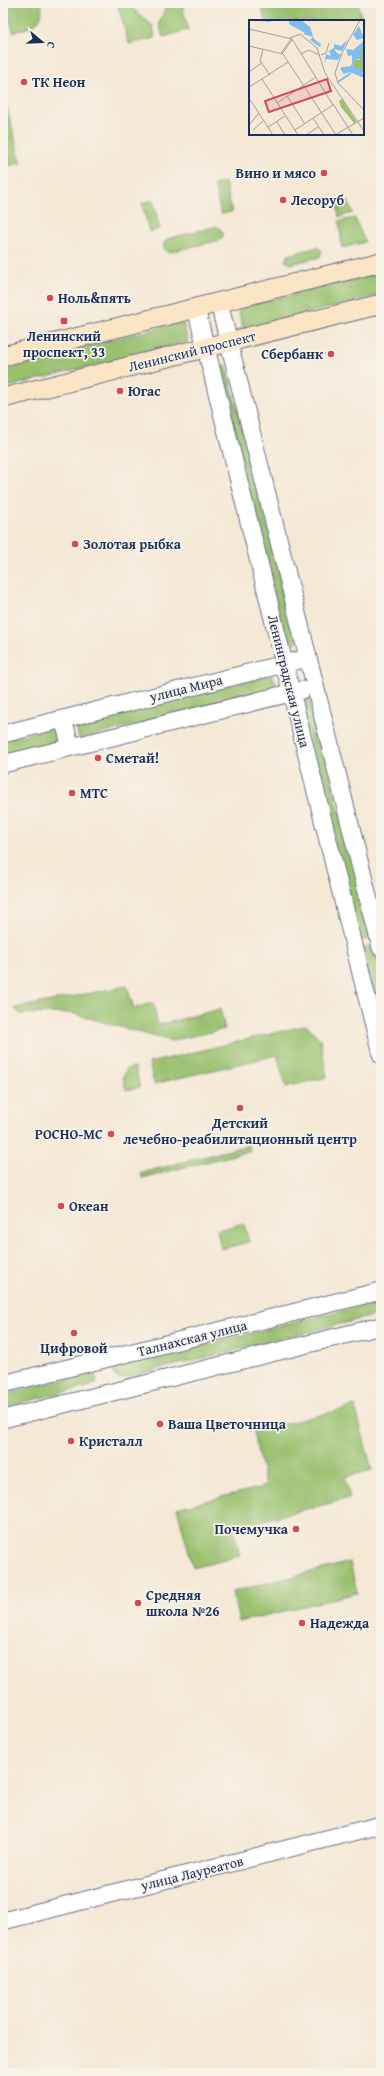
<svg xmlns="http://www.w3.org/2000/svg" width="384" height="2076" font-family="'Gentium Book Plus',serif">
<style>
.green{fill:#98c06d;stroke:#5a7866}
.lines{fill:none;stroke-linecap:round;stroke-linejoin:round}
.tertiary-casing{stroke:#677088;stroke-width:19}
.secondary-casing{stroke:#677088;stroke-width:21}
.tertiary{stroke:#fff;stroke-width:17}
.secondary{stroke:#fce5c4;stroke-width:19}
.poi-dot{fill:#d1495b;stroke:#f7f3e8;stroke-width:1.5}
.labels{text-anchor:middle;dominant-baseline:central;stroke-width:3.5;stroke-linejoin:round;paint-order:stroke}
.poi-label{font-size:14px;font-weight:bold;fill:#1b2f5e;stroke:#f7f3e8;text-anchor:start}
.street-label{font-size:14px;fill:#1b2f5e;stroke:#f7f3e8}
.inset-river{fill:none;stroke:#7ebcf2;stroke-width:2}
.inset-road{fill:none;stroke:#9e9ea5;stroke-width:1}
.view{fill:#d1495b;fill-opacity:0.15;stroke:#d1495b;stroke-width:2}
.inset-edge{fill:none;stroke:#1b2f5e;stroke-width:2}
</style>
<rect width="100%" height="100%" fill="#f7f3e8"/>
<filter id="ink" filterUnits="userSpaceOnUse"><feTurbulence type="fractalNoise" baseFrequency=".025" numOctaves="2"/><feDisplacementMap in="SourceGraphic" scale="8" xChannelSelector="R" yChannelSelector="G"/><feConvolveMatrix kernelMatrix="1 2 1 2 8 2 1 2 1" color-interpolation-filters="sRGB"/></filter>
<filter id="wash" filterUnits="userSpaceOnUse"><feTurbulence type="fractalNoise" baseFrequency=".012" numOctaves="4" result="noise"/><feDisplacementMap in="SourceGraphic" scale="16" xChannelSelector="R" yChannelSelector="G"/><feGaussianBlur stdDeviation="0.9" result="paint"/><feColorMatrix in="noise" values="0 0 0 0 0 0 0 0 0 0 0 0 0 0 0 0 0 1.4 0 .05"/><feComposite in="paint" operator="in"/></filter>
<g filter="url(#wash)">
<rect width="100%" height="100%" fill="#f5e8d5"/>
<path class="green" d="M6,3H41C46,24 29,28 13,32Z
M117,3H126L153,26L155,38L129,44Z
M167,3H182L188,30L163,37L159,24Z
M261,3H358L362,21H265Z
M6,103L21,163L3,167V104Z
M225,182L232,212L221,214L214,185Z
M153,200L160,229L149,232L142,203Z
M348,201L353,213L339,217L337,204Z
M355,218L365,242L342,248L339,221Z
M217,226L223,232V236L220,240L170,252C163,251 161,244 167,239Z
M318,247L322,251L320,257L291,264L285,261L288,255Z
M381,273V295L243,329L238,308Z
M183,322L188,342L3,388V366Z
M224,365H226L297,642L293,645L286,642L219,368Z
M271,675L276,682L274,690L79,739L75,722Z
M309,697L373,938L359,941L301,703L304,698Z
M55,727L60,744L3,758V740Z
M374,945L381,972V1028L361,948Z
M127,986L134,1008L153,1003L158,1025L220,1009L225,1029L170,1041L71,1013L20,1014L15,1008Z
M307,1025L320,1039L327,1077L286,1087L277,1055L154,1084L149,1063Z
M135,1067L140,1087L126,1090L123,1078L126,1069Z
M249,1145L250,1151L142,1178L141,1173Z
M244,1223L249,1242L221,1249L217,1230Z
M381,1301V1314L119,1379L113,1374L114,1369L119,1366Z
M89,1373L96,1376L97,1381L94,1385L3,1407V1395Z
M355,1406L372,1470L345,1477L350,1498L233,1528L240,1556L193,1568L177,1508L266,1486L253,1432Z
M350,1562L357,1593L239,1622L232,1592Z"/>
</g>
<g filter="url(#ink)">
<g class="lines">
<g class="tertiary-casing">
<path id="tertiary" d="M219,303L381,948
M196,308L381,1054
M63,719L71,747
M3,734L308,658
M3,764L302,690
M3,1384L381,1291
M3,1419L381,1326
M3,1921L381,1825"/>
</g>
<g class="secondary-casing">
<path id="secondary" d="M3,356L381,262
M3,398L381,304"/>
</g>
<use href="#tertiary" class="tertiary"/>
<use href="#secondary" class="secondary"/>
</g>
</g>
<g class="poi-dot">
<circle cx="24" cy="82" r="4"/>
<circle cx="324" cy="173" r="4"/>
<circle cx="283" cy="200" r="4"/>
<circle cx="50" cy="298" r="4"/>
<rect x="60" y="317" width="8" height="8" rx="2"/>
<circle cx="331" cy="354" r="4"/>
<circle cx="120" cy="391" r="4"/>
<circle cx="75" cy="544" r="4"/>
<circle cx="98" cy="758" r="4"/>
<circle cx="72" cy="793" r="4"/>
<circle cx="240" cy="1108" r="4"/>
<circle cx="111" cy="1134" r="4"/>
<circle cx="61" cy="1206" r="4"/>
<circle cx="74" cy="1333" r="4"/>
<circle cx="160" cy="1424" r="4"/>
<circle cx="71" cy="1441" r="4"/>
<circle cx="296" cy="1529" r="4"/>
<circle cx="138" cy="1603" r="4"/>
<circle cx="302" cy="1623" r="4"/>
</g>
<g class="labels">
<g class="poi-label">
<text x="32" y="82">ТК Неон</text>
<text x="316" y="173" text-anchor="end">Вино и мясо</text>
<text x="291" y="200">Лесоруб</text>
<text x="58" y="298">Ноль&amp;пять</text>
<text x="64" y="336" text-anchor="middle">Ленинский<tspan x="64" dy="16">проспект, 33</tspan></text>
<text x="323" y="354" text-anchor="end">Сбербанк</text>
<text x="128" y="391">Югас</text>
<text x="83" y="544">Золотая рыбка</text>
<text x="106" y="758">Сметай!</text>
<text x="80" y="793">МТС</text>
<text x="240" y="1123" text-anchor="middle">Детский<tspan x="240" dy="16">лечебно-реабилитационный центр</tspan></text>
<text x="103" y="1134" text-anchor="end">РОСНО-МС</text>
<text x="69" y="1206">Океан</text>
<text x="74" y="1348" text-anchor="middle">Цифровой</text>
<text x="168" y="1424">Ваша Цветочница</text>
<text x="79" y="1441">Кристалл</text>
<text x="288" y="1529" text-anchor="end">Почемучка</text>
<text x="146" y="1595">Средняя<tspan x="146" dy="16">школа №26</tspan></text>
<text x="310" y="1623">Надежда</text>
</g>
<g class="street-label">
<text transform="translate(192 351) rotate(-14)">Ленинский проспект</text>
<text transform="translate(289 681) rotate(76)">Ленинградская улица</text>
<text transform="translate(186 688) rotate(-14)">улица Мира</text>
<text transform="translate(192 1338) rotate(-14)">Талнахская улица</text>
<text transform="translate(192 1873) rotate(-14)">улица Лауреатов</text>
</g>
</g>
<g transform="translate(249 20)">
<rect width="115" height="115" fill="#f5e8d5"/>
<path d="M115,27V55L113,51L103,47L106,40H111V29ZM93,79L107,101V102L105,103L92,87L90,81Z" fill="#98c06d"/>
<path d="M40,0H52L61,7L65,19L72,24L71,27L61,20L64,17L54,14L56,13L40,4ZM110,6L115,18L108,20L104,15ZM99,19L93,31L85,29L89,34H92L89,40L77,39L75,44L77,34L82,36L80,31L85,28V24L92,26ZM115,21V27L111,29L112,39L106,40L103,46L113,50L115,58L101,52L95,54L91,49L93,47L102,46L103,42V35L99,36L97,29L104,30Z" fill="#7ebcf2"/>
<path class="inset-river" d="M10,0L22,1M89,62L102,53"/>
<path class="inset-road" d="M111,0L93,33L86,53L89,63L115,90M0,9L43,19L84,85M41,18L51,14L68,28L76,53L115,111M0,26L34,34L87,115M14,29L11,41L21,55M32,33L42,19M33,34L43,20M52,34L60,30L70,35M72,35L77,33L80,23M0,52L13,43M13,59L39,42M0,67L13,59L49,115M38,76L56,104M0,78L24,115M28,83L67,57M84,84L104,115M64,98L75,115M28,102L36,115M0,105L10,93M19,107L36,96M4,110L14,101M46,110L84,85M57,115L69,107M86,115L115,98"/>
<path class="view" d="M78,59L82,71L20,92L16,81Z"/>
<rect width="115" height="115" class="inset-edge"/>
</g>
<rect width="384" height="2076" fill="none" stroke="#f7f3e8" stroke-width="16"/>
<g transform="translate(42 42) rotate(109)" stroke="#f7f3e8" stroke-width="3" paint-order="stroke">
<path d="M0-3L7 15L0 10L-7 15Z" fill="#1b2f5e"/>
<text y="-6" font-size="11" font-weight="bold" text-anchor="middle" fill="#1b2f5e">С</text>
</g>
</svg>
